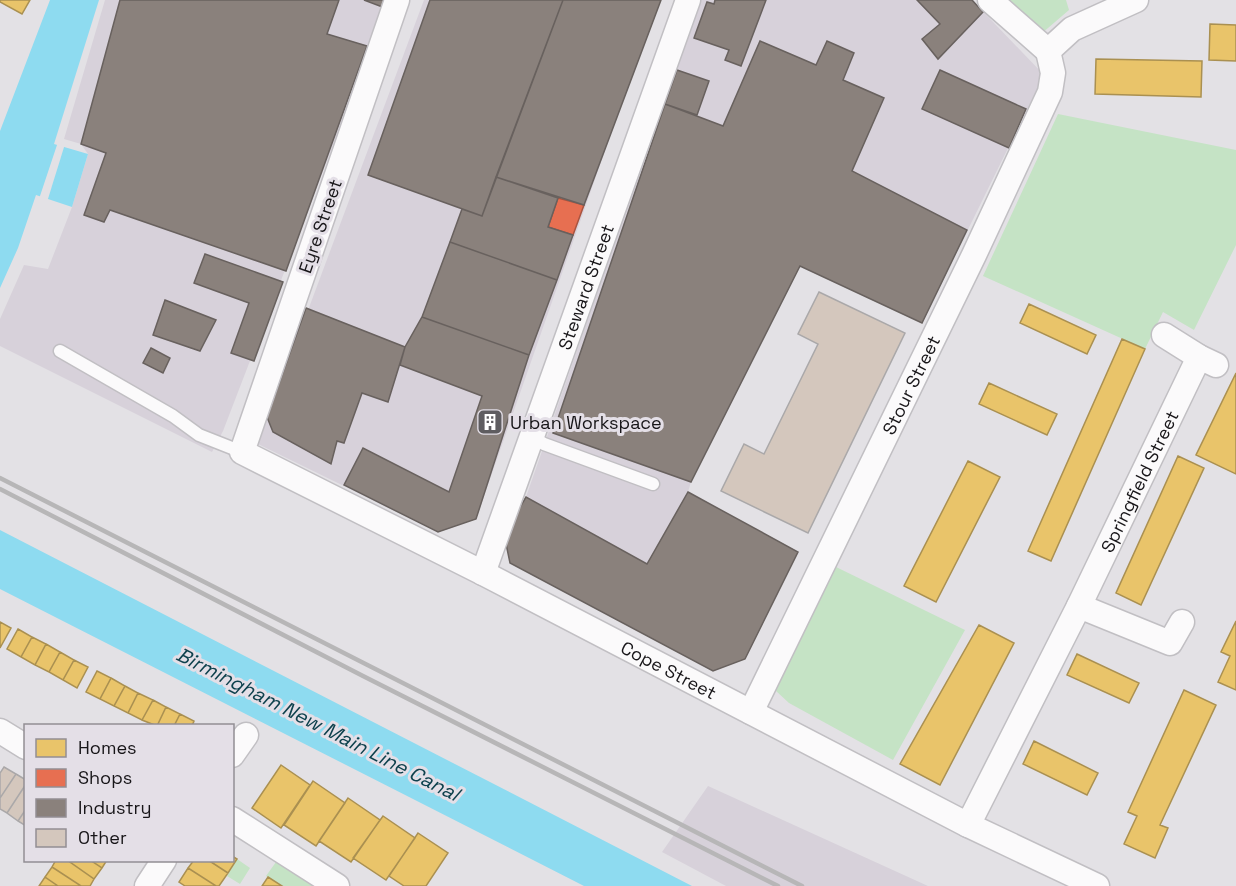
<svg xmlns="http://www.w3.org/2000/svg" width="1236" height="886" font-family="'Space Grotesk',sans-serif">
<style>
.built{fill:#d7d1da}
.green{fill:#c5e3c5}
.water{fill:#8edbf0}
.pier{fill:#e3e1e5}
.homes{fill:#e9c46a;stroke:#aa9051;stroke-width:1.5}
.shops{fill:#e76f51;stroke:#a95440;stroke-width:1.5}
.industry{fill:#8a817c;stroke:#68615e;stroke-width:1.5}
.building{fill:#d4c7bd;stroke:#aaa8a9;stroke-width:1.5}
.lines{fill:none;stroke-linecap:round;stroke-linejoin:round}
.lane-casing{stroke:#c1bfc3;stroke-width:15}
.street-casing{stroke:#c1bfc3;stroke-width:27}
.lane{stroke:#fbfafb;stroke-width:12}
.street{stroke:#fbfafb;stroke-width:24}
.rail{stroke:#b7b6b7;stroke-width:4.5}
.labels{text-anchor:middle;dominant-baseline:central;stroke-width:6;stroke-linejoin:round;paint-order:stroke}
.street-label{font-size:18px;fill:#171518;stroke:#e4dfe7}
.poi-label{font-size:18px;fill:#171518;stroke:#e4dfe7;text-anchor:start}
.water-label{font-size:20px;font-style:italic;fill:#0e414d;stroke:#e4dfe7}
</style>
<rect width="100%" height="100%" fill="#e3e1e5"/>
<path class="built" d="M105,0H389L223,431L212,452L0,346V319L24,265L48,269L72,207L88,154L81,144L64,139Z
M424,0H659L629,82L476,519L438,532L258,444Z
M701,0H972L1044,75L922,323L799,266L691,482L688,492L647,564L526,497L665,98Z
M708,786L928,886H726L662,852Z"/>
<path class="green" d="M1000,0H1066L1069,10L1041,34Z
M1058,114L1236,150V245L1194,330L1163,312L1145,349L983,276Z
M834,566L965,630L893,760L789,703L776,691Z
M237,859L250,868L240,884L227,876Z
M276,862L314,886H282L266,876Z"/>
<path class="water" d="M50,0H99L54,144L88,154L72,207L36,195L18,248L0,288V131Z
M0,530L692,886H584L0,589Z"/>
<path class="pier" d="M58,142L65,144L47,202L39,199Z"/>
<path class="homes" d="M0,0H30L22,14L0,2Z
M1210,24L1236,25V61L1209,60Z
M1096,59L1202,61L1201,97L1095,94Z
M1029,304L1096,335L1087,354L1020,323Z
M1122,339L1145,349L1051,561L1028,551Z
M1236,373V474L1196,455Z
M989,383L1057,414L1047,435L979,404Z
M1178,456L1204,468L1141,605L1116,593Z
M968,461L1000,477L936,602L904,586Z
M1236,621V690L1218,682L1230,656L1221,652Z
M0,622L11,628L0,648Z
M979,625L1014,643L940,785L900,764Z
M18,629L32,637L21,657L7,649Z
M32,637L46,644L35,665L21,657Z
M46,644L60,652L49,672L35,665Z
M60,652L74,660L63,680L49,672Z
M1077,654L1139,683L1129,703L1067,675Z
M74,660L88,667L77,688L63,680Z
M97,671L111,678L100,699L86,692Z
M111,678L125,686L114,706L100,699Z
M125,686L138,693L128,713L114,706Z
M1184,690L1216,705L1160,825L1168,828L1155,858L1124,844L1137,816L1128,812Z
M138,693L153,700L142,720L128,713Z
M153,700L166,707L157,726L142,720Z
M166,707L180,714L174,726H157Z
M180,714L194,721L192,726H174Z
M1034,741L1098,773L1087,795L1023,764Z
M281,765L310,785L281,828L252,808Z
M313,781L345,803L316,846L284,825Z
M348,798L380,820L351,862L319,841Z
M383,816L415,838L386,880L353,858Z
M418,833L448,853L426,886H404L389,876Z
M232,856L237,859L228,873L208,860H232Z
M56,860H67L94,879L90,886H81L52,867Z
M67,860H90L102,868L94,879Z
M90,860H107L102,868Z
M194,860H208L228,873L219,886H216L188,868Z
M52,867L81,886H58L45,877Z
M188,868L216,886H185L179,882Z
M45,877L58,886H39Z
M268,877L282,886H262Z"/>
<path class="shops" d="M558,198L584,205L573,235L548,227Z"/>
<path class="industry" d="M120,0H339L327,34L367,46L286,271L110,210L104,222L84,215L106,153L81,144Z
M364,0H387L385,8Z
M430,0H563L482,216L368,175Z
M563,0H661L584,205L496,177Z
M715,0H766L741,66L725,60L729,50L694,38L707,2L714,4Z
M917,0H972L983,12L938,59L922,39L940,24Z
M760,41L816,65L827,41L854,53L843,80L884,98L852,171L967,230L922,323L800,266L691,482L553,433L665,104L723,126Z
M677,70L709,81L697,115L665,104Z
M940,70L1026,109L1009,148L922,109Z
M496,177L558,198L548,227L573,235L557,280L450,242L462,209L482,216Z
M450,242L557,280L529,355L422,317Z
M205,254L283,282L254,361L231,353L249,303L194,283Z
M165,300L216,320L200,351L153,335Z
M306,308L405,347L388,402L362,393L344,443L337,441L331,464L273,432L267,417Z
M422,317L529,355L476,519L438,532L344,485L363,448L449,492L482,396L400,365L405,347Z
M151,348L170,358L163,373L143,363Z
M688,492L798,552L745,659L713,671L510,563L504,534L526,497L647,564Z"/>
<path class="building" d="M819,292L905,333L808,533L721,491L744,444L764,454L796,389L818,344L798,334Z
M4,767L16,774L0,798V773Z
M16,774L26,780V784L7,813L0,809V798Z
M26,784V809L18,821L7,813Z
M26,809V826L18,821Z"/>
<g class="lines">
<g class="lane-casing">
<path id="lane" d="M60,351L173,416L199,435L242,452
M532,437L544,444L653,484"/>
</g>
<g class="street-casing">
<g id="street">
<path id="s1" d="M397,0L242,452L483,573L968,825L1097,886"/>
<path d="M990,0L1048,51"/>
<path d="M1048,51L1072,29L1136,0"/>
<path d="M1164,335L1199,357L1216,365"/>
<path id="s2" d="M483,573L688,0"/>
<path d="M1079,606L1170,643L1182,622"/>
<path id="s3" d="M751,712L974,255L1050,92L1053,73L1048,51"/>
<path d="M0,731L26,747"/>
<path d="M232,755L246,735"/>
<path d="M232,819L337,886"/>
<path id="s4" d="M968,825L1079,606L1199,357"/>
<path d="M147,886L164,860"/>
</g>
</g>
<use href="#lane" class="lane"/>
<use href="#street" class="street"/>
<path class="rail" d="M0,478L802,886
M0,489L363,676L778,886"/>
</g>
<defs>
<g id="building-square" transform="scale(1.35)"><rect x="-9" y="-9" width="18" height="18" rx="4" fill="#5e5c60" stroke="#e4dfe7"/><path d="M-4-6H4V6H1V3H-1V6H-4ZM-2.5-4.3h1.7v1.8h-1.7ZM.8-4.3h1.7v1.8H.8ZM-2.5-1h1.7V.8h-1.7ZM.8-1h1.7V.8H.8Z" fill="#fff"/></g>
</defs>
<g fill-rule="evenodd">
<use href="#building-square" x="490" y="422"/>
</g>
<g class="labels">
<g class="street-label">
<text transform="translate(320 226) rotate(-71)">Eyre Street</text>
<text stroke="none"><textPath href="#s2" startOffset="304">Steward Street</textPath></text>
<text stroke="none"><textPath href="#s3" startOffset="364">Stour Street</textPath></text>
<text stroke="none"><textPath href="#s4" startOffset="384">Springfield Street</textPath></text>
<text stroke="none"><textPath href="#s1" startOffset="957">Cope Street</textPath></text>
</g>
<g class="poi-label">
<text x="510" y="422">Urban Workspace</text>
</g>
<g class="water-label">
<text transform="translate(318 724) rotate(27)">Birmingham New Main Line Canal</text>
</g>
</g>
<rect x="24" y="724" width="210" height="138" fill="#e4dfe7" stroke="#928e94" stroke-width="1.5"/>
<rect x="36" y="739" width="30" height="18" fill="#e9c46a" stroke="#928e94" stroke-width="1.5"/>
<text x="78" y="754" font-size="18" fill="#171518">Homes</text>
<rect x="36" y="769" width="30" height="18" fill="#e76f51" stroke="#928e94" stroke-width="1.5"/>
<text x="78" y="784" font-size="18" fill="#171518">Shops</text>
<rect x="36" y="799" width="30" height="18" fill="#8a817c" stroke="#928e94" stroke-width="1.5"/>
<text x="78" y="814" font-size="18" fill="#171518">Industry</text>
<rect x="36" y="829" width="30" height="18" fill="#d4c7bd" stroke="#928e94" stroke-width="1.5"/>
<text x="78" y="844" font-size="18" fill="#171518">Other</text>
</svg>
